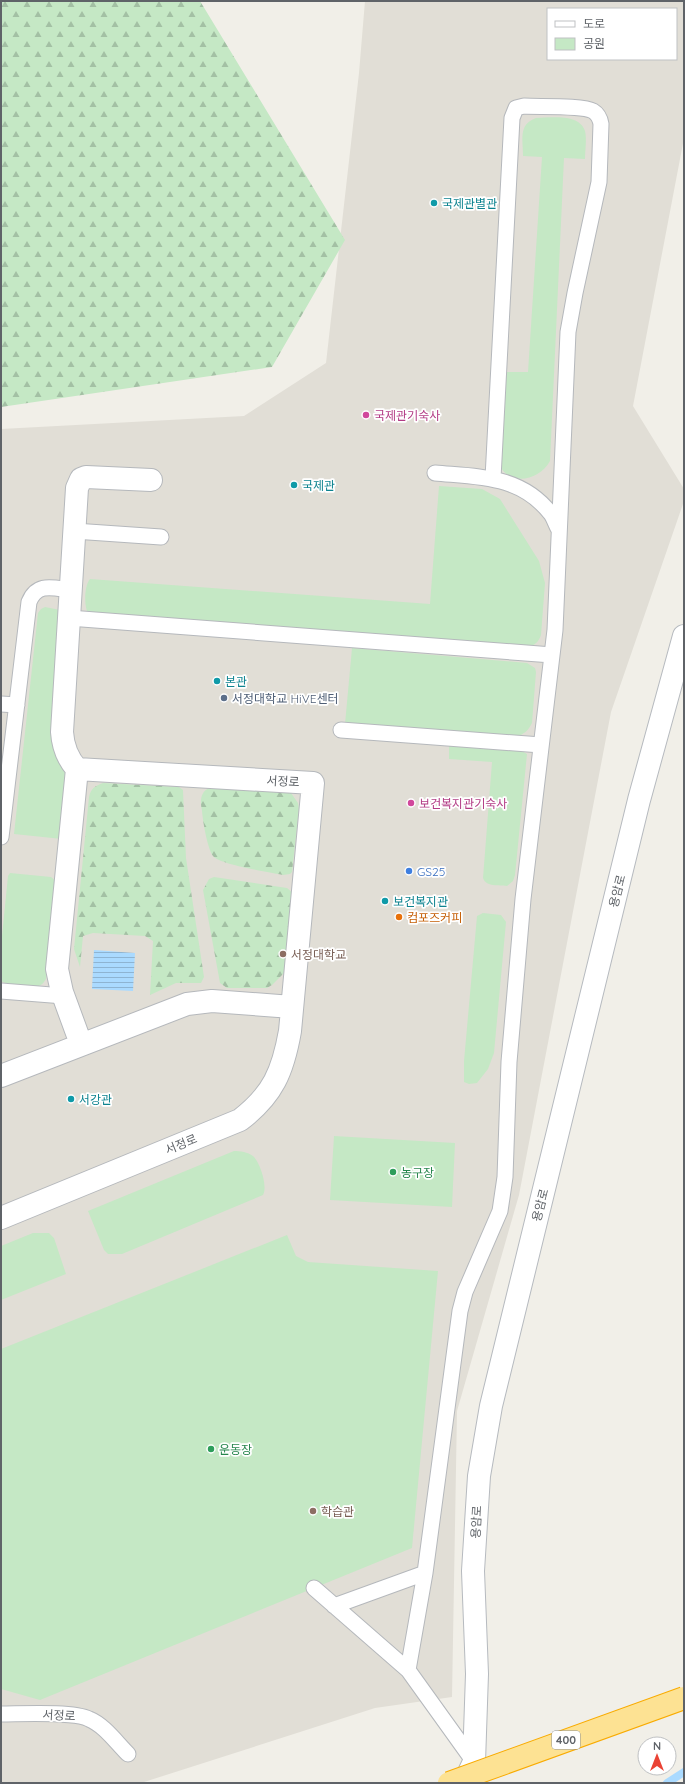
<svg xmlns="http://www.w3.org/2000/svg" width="685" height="1784" font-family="Quicksand,'Noto Sans KR',sans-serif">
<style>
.education{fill:#e1ded6;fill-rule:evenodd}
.green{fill:#c5e8c5}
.forest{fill:url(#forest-firs)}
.water{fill:url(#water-rules)}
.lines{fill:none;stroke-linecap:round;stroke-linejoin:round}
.stream{stroke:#aadaff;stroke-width:8}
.lane-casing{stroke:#b5b8bc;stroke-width:17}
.street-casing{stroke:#b5b8bc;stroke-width:24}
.secondary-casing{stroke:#b6babf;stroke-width:24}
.lane{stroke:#fff;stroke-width:15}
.street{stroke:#fff;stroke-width:22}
.secondary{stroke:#fff;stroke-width:22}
.highway-bridge-casing{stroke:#f9ab00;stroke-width:24;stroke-linecap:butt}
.highway-bridge{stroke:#fde293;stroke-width:22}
.culture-dot{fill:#0f9aa8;stroke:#fff;stroke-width:1.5}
.hotel-dot{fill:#d1479c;stroke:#fff;stroke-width:1.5}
.service-dot{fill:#5c6f8a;stroke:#fff;stroke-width:1.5}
.shop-dot{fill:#3f7fe0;stroke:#fff;stroke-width:1.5}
.food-dot{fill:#e8710a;stroke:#fff;stroke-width:1.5}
.education-dot{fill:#8d6e63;stroke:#fff;stroke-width:1.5}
.leisure-dot{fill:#2e9e5b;stroke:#fff;stroke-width:1.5}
.labels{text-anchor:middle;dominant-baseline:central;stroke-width:3.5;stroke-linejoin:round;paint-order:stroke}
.shield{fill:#fff;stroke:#8f9295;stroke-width:1}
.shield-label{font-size:11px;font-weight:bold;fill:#5f6368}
.culture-label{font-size:12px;fill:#0d838f;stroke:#fff;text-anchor:start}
.hotel-label{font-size:12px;fill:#b23c85;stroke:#fff;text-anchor:start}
.service-label{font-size:12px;fill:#4e5e75;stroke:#fff;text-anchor:start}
.street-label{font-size:12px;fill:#5f6368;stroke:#fff}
.shop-label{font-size:12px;fill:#366cbe;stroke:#fff;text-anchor:start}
.food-label{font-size:12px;fill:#c56008;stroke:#fff;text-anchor:start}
.education-label{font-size:12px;fill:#785e54;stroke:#fff;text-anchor:start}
.leisure-label{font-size:12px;fill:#27864d;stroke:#fff;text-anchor:start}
</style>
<defs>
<pattern id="forest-firs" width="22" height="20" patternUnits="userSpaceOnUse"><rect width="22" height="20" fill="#c5e8c5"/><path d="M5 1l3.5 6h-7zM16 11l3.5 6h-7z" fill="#a3c0a4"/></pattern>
<pattern id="water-rules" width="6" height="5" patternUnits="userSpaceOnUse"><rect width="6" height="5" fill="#aadaff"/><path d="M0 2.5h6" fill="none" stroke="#8eb4d2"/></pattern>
</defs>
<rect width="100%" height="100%" fill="#f1efe8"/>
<path class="education" d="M365,1H684V138L633,406L684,489V501L611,712L519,1195L457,1411L452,1697L375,1708L141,1783H1V429L244,416L326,363L359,73ZM548,9H676V59H548Z"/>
<path class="green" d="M536,118C550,118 579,113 585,131C587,139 585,151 585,159L564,158L550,461C539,481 509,487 499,464L506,372H528L542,157L523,156C523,140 518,124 536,118Z
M439,486L482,489L500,499L539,561L545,583L541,635C538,643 535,645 527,647L88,613C84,606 84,586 90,579L430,604Z
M45,607L60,610L69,772L62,839L14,834L38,613L41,609Z
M352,648L527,663L535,668L536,672L532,723C528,731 524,734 516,737L345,724Z
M449,743L518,749L527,754L515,875L513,881L507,886C499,885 486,887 483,878L492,762L449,759Z
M10,873L51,877L57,882L46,979C44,982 43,984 39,986C32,988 7,985 1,981V946L8,876Z
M483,913L501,915L506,922L494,1053L488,1069L477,1083L469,1084L464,1082V1061L477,916Z
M334,1136L455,1143L452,1207L330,1200Z
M234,1151C240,1151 248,1152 253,1156C260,1162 268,1187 263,1195L122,1254H108L104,1250L88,1211Z
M33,1233H49L54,1238L66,1274L1,1300V1246Z
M287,1235L296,1256L308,1262L438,1271L412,1548L40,1700L1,1689V1349Z"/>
<path class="forest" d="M1,1H200L345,240L272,367L1,407Z
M103,783L179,787L183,790L186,858L204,977L201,983H176L150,995L153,941L145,936L93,933L83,936L80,967L74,949L89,797C91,788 95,786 103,783Z
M209,788L291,793L298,803L299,809L292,872L290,874L283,875C270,872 220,865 213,856C207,847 203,822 202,811C200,802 200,792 209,788Z
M214,877L287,888L293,893L285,972L272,985L267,988H227L220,983L203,890L209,879Z"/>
<path class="water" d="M94,950L135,953L133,991L92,989Z"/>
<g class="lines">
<path class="stream" d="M667,1783L684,1772"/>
<g class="lane-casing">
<path id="lane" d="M435,473C478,477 521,475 551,514C554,518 556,525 559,530
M74,531L161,537
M69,618L552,655
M1,704L17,705
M341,730L541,745
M1,837L29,602C37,582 53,588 71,590
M1,991L64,996
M314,1588L408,1670
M334,1606L425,1573
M1,1714C21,1714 73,1711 89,1719C104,1725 116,1742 128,1754
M474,1762L408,1670L425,1573L460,1311L465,1292L500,1211L505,1177L509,1062L523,899L555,630L568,332L575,293L599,182L601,124C600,118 598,114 593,111C583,105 538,107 524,106L516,108L512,118L493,478"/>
</g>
<g class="street-casing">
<path id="street" d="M81,1044L62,992L57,969L77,769C67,758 63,747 62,732L77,488L81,479L86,477L151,480
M1,1076L187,1004L212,1001L292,1007
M1,1218L240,1120C273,1095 283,1071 290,1031L313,783L77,769"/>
</g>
<g class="secondary-casing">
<path id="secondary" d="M464,1783L474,1762L477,1674L473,1571L479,1476L491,1406L639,800L684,636"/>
</g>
<use href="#lane" class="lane"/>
<use href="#street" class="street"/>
<use href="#secondary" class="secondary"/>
<g class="highway-bridge-casing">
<path id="highway-bridge" d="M449,1783L684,1698"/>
</g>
<use href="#highway-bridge" class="highway-bridge"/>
</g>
<g class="culture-dot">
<circle cx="434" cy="203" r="4"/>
<circle cx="294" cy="485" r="4"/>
<circle cx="217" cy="681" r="4"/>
<circle cx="385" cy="901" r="4"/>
<circle cx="71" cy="1099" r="4"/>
</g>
<g class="hotel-dot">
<circle cx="366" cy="415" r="4"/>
<circle cx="411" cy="803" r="4"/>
</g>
<circle class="service-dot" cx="224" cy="698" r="4"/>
<circle class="shop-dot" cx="409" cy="871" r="4"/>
<circle class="food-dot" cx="399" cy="917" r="4"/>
<g class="education-dot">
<circle cx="283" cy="954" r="4"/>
<circle cx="313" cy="1511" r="4"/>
</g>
<g class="leisure-dot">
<circle cx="393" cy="1172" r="4"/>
<circle cx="211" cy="1449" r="4"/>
</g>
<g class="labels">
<rect class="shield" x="552" y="1731" width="28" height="18" rx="3"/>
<g class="shield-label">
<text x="566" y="1740">400</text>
</g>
<g class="culture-label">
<text x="442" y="203">국제관별관</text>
<text x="302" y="485">국제관</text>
<text x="225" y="681">본관</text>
<text x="393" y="901">보건복지관</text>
<text x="79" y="1099">서강관</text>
</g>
<g class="hotel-label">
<text x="374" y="415">국제관기숙사</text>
<text x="419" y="803">보건복지관기숙사</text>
</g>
<g class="service-label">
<text x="232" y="698">서정대학교 HiVE센터</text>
</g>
<g class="street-label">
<text transform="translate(283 781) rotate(3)">서정로</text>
<text transform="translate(617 891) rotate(-76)">용암로</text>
<text transform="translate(181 1144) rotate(-22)">서정로</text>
<text transform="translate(540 1205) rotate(-76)">용암로</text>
<text transform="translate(476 1522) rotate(-87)">용암로</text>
<text transform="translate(59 1715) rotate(3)">서정로</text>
</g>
<g class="shop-label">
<text x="417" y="871">GS25</text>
</g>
<g class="food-label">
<text x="407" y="917">컴포즈커피</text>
</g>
<g class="education-label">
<text x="291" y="954">서정대학교</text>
<text x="321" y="1511">학습관</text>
</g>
<g class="leisure-label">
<text x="401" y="1172">농구장</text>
<text x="219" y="1449">운동장</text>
</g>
</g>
<rect width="685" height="1784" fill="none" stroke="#5f6368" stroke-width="4"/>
<rect x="547" y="8" width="130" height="52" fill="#ffffff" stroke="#bfc1c3"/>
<rect x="555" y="21" width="20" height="6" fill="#ffffff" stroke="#bfc1c3"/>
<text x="583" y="28" font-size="12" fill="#5f6368">도로</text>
<rect x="555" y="38" width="20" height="12" fill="#c5e8c5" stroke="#bfc1c3"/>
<text x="583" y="48" font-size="12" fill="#5f6368">공원</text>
<g transform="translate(657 1756)"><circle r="19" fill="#ffffff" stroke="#bfc1c3"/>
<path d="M0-3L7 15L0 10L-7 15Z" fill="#ea4335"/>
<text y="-6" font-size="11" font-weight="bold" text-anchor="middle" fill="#5f6368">N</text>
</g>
</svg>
